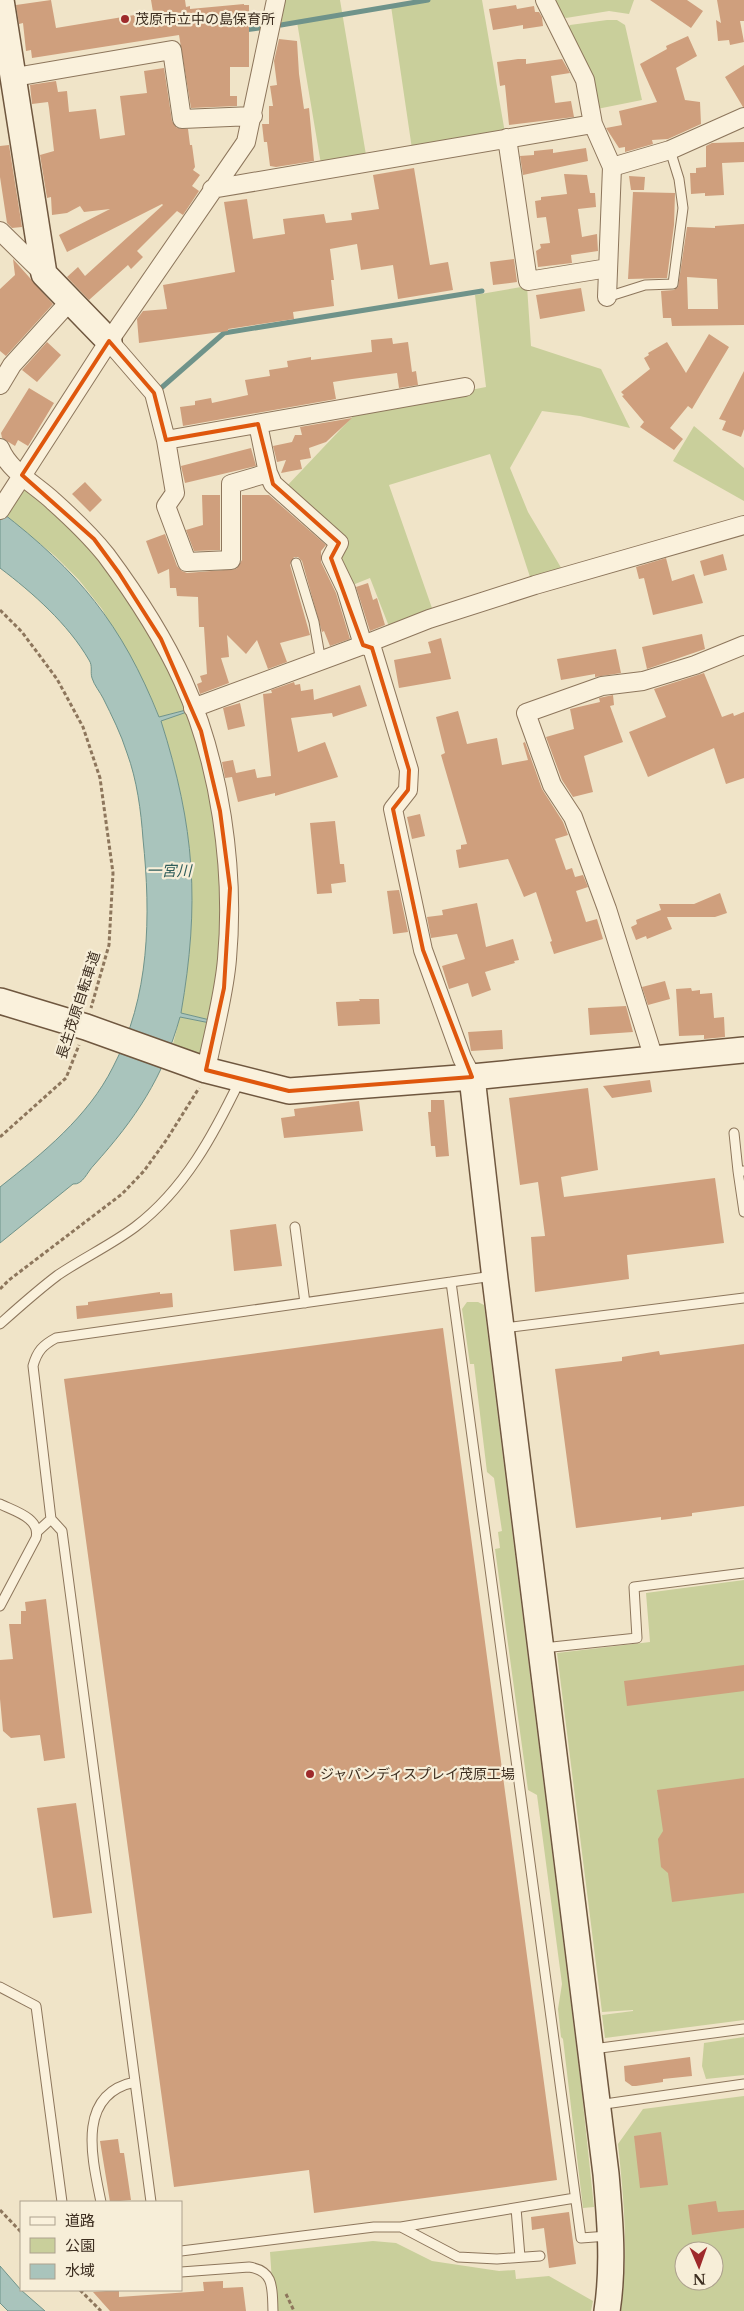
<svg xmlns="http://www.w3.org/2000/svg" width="744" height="2311" font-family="'Libre Baskerville','Noto Sans JP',serif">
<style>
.green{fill:#c9cf9b;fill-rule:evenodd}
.water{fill:#a9c4bc;stroke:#6f938a}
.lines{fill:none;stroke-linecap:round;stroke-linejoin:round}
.stream{stroke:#6f938a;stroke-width:5}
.building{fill:#cf9f7d;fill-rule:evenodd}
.lane-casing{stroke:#8d765c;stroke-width:11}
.street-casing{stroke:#8d765c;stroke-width:20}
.secondary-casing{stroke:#6f573f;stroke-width:28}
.path{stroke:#8d765c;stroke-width:3;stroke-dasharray:4 2.5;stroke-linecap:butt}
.lane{stroke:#faf1dc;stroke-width:9}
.street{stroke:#faf1dc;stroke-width:18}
.secondary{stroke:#faf1dc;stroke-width:25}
.marked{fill:none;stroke:#df570d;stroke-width:4;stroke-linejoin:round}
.poi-dot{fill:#9e2a2b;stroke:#f7eed8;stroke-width:2}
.labels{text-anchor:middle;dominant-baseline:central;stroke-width:4.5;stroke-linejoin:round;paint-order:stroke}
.poi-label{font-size:14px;fill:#3d2e20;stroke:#f7eed8;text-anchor:start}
.street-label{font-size:14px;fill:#3d2e20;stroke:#f7eed8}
.water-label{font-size:15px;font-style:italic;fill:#2f5d5a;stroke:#f7eed8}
</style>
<rect width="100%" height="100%" fill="#f0e4c8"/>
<path class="green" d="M285,0H340L366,155L321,164L297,22L281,25Z
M428,0H482L505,133L412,149L391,6Z
M552,0H634L629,14L609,11L566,18L560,14Z
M607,20H617L625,25L642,100L597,109L566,30L570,25Z
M527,286L531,346L601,369L630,428L580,416L542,411L510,468L528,512L563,571L531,580L490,454L389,485L433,611L390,629L370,578L350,586L336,558L344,542L285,488L357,412L486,387L475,295Z
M694,426L744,468V501L673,461Z
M22,485L90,543L128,596L169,666L186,710L159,717L152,700L102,609L79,580L55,556L4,514Z
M187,712L202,752L220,855V972L210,1020L181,1013C200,903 195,828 161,721Z
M180,1017L210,1023L205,1057L173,1044Z
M467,1302H478L484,1305L582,2094L594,2207L583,2208L563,2039L561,2037L558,2009L562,1984L537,1795L528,1790L495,1549L500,1548L498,1532L502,1531L494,1478L487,1472L474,1364H470L462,1309Z
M744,1580V2020L605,2038L602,2015L633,2011V2010L602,2012L557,1653L650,1642L646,1593Z
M744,2037V2075L706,2079L702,2066L704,2043Z
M744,2096V2311H621C629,2255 624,2200 618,2144L643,2109ZM684,2251H714V2281H684Z
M373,2241L396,2243L432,2261L499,2271L515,2270L516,2279L549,2276L593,2301L591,2311H274L270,2252Z"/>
<path class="water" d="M0,511C78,571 122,624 159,717L186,710L187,712L161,721C195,828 200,903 181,1013L210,1020V1023L180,1017C163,1078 136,1118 94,1165C87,1172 83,1185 73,1184L0,1243V1187C43,1153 88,1117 113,1067C150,997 151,916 143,839C141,811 137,780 127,753C121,734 112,716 103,698C100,692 94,685 92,678C90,672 93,666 89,660C68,624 33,593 0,568Z
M0,2266L21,2290L45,2311H8L0,2303Z"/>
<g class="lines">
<path class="stream" d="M281,25L428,0
M244,30L259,28
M160,389L224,333L482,291"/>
</g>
<path class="building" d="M51,0L56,28L153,12L151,0H185L186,7L190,6V9L244,4V5H249V67H230V96H237V106L191,108L179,35L32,58L31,50L26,51L23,23L19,24L16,5Z
M650,0H687L703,11L691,28Z
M717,0H744V21H740L744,42L730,45L729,40L718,41L716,20L721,23Z
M516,5L517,9L534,6L535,12H539L542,17L543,26L523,29V25L493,30L489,9Z
M688,36L697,56L676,68L685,100L700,102L701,124L668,139L652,140L653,144L625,152V147L619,148L606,128L622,125L619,111L657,102L640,64L667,49L666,46Z
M279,39L297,41L299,74L304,109L309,108L314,161L276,167L270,166L267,142H264L262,124H269V106H273L270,86L277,85L274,61Z
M518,59H526V64L562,59L570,73L551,76L555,103L571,101L574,117L509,125L505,85L500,86L497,62Z
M744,65V107H743L725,77Z
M164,68L172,121L177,128L188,129L190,145H192L195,167L193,170L200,175L192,186L199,191L183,215L177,211L137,251L143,257L131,269L128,265L89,300L67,277L78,267L85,276L163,205L162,204L67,252L59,235L110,209L84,212L80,206L67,213L52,215L51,197L47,198L40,155L54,151L49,108L48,102L32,104L30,85L56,81L58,92L67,91L69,112L96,109L100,139L125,135L120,96L147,93L144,71Z
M744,142V162L722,163L724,195L705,196V193L691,194L690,173H696V168L706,167V146L712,143Z
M9,145L22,227L12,228L7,223L0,177V146Z
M586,148L588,161L523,175L520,156L534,155V151L553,149V153Z
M414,168L430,265L448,262L453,290L398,299L393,265L361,270L357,244L330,249L334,280H331L334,306L293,312L294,319L228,329V331L139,343L137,319L143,311L167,309L163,285L235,272L224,202L247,199L253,239L285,234L283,219L324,214L326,223L352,220L351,213L379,209L373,175Z
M564,174L587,175L590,193H595L596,207L578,209L582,237L597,234L598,251L571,255L572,263L538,267L536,251L541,248L540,244L550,243L546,217L537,218L535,201L541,200V197L567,194Z
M629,176L645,177L644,190H631Z
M633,192L675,193L674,225L667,278L628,279Z
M744,224V325L672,326L671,318H663L661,291L674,290L678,287L687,227L715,228V226ZM687,277L717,279L718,309H688Z
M13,259L53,304L6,356L0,351V289L15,275Z
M514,259L517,282L493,285L490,262Z
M581,288L585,311L540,319L536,295Z
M709,334L729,347L692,409L688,406L670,428L683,439L674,450L640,427L644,422L622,396L624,395L621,392L650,369L644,358L649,355L648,353L667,342L686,373Z
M392,338L393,344L408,342L412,372L416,371L418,385L399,388L397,373L352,379L333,382L336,399L183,426L180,407L195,405V401L211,398L212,403L248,395L245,380L270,376L269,370L288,367L287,361L311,357V360L372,352L371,340Z
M47,342L61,355L37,382L22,370Z
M744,371V429L741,437L722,430L726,421L719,419Z
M29,388L54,403L28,446L18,440L15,446L2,438L1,433Z
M352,418L326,442L309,448L311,458L300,460L302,469L281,473L286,460L277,462L273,446L292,442L295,435H302L300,427Z
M251,448L256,466L185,483L181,466Z
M85,482L102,500L90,512L72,494Z
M202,495H220V550L194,551L186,530L203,525Z
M242,495H269L326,545L321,551V562L336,593L350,639L330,646L324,631L322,632L302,561L298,557H294L290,565L310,635L280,643L287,662L268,669L257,640L246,654L227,635L229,657L221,658L229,683L200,694L197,684L202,682L200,676L207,674L204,627H199L198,597L177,596L176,588H170L169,569L158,574L146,541L165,534L177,566L182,571L187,573L236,569L242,560Z
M723,554L727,570L704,576L700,561Z
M666,558L672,581L694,574L703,603L653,615L644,578L639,579L636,567Z
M368,583L373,600L377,598L385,625L370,631L356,587Z
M702,634L705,649L647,669L642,647Z
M441,638L451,679L399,688L394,660L431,653L428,642Z
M616,649L621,673L595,677V674L561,680L557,659Z
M704,673L722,717L733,713L734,716L744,712V778L726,784L714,748L648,777L629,732L666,717L654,689Z
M294,682L295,685L300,684L301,691L313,689L314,700L360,685L367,706L333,717L332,713L291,718L298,752L325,742L338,777L275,796V793L238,802L232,777L225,778L222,762L233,760L236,773L255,769L257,778L271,776L263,694L272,693L271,690Z
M613,695L614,705L610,706L623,742L584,756L593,792L573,797L562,780L546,737L574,729L570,709L600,702L599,698Z
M240,703L245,726L228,730L223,708Z
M458,711L467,744L497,738L502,765L528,760L523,743L525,742L542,789L563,822L568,835L555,839L566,870L572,868L575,877L583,875L588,887L576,891L586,922L597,919L603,939L554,954L550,942L552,941L536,892L524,897L508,859L459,868L456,850L461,849V845L467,844L441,755L445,753L436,717Z
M420,814L425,836L412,839L407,817Z
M335,821L340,864H344L346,882L331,884L332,893L317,894L310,823Z
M399,890L408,932L393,934L387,891Z
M720,893L727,913L715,917H667L672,929L647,939L646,936L636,940L631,927L637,924L636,920L661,910L659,904H694Z
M477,903L486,947L513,939L519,960L514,961L515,963L485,972L491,990L472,997L468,983L449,989L442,966L465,959L457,934L431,938L427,917L443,915L442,910Z
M665,981L670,999L648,1005L642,987Z
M691,988L692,991L700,990V994L712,993L714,1018L724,1017L725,1037L704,1039V1035L679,1036L676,989Z
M359,999H379L380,1024L338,1026L336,1002L360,1001Z
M626,1006L633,1032L590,1035L588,1008Z
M502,1030L503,1049L471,1051L468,1032Z
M650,1080L652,1092L612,1098L603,1086Z
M588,1088L598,1170L561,1177L564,1197L715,1178L724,1243L627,1255L629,1279L535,1292L531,1237L545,1236L538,1182L520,1185L509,1098Z
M431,1100H444L449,1156L436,1157L435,1146H431L428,1112H431Z
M359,1101L363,1131L284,1138L281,1118L295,1116L294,1109Z
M276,1224L282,1266L234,1271L230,1230Z
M160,1292V1294L172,1293L173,1307L77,1319L76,1306L88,1305V1302Z
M443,1328L557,2180L314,2213L309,2170L174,2187L64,1379Z
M744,1344V1506L692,1513V1516L661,1520V1517L576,1528L555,1369L622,1361V1357L659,1351L660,1355Z
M46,1599L65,1758L44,1761L40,1735L11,1738L3,1731L0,1699V1660L13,1659L9,1624H21V1611H26L25,1602Z
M744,1665V1691L627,1706L624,1681Z
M744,1778V1893L672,1902L668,1873L661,1867L658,1839L663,1831L657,1790Z
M76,1803L92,1913L53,1918L37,1808Z
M690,2057L692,2076L663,2079V2082L636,2086H632L625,2081L624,2066Z
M661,2132L668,2185L640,2188L634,2136Z
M118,2139L120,2153H124L131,2200L110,2202L100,2141Z
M716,2201L718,2212L744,2210V2228L692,2235L688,2205Z
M569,2212L576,2264L549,2268L544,2228L532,2230L531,2217Z
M223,2281V2288L243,2287L246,2311H110L93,2292L119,2290V2297L204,2291L203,2282Z"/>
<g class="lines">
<g class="lane-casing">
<path id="lane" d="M607,297L645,285L673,284L683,208L679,179L670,150
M296,563L314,622L321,662
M734,1133L738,1171
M744,1171H738L744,1212
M295,1227L305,1303
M451,1282L493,1276
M0,1324C19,1307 38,1290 58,1275C83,1258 111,1245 135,1227C185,1189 214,1134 240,1080
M504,1328L744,1298
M0,1504C14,1511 41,1518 36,1538L0,1606
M51,1519L62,1531L151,2202
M38,1531L51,1519L33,1366C37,1351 43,1345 56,1338L451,1282L581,2238L608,2236
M543,1648L637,1638L634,1587L744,1573
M0,1987L36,2006L62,2202
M593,2049L744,2029
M598,2105L744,2084
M101,2202C92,2158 76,2094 135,2082
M516,2208L520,2257
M401,2227L458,2257L497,2259L540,2256
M181,2251L374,2227H401L575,2198
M181,2272L249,2267C275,2271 272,2289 273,2311"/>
</g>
<g class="street-casing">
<path id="street" d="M545,0L585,80L593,124L612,167L607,297
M15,77L172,50L182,119L253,116
M507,138L528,281L608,268
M612,167L670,150L744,117
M212,189L593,124
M0,231L44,274
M109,341L154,393L166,440L175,493L166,506L187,562L231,560V484L268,473
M0,385L12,365L70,301
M258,424L268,473L273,484L339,543L331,558L346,589L363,645L429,619L535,585L744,525
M166,440L465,387
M0,448C9,471 36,485 53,501C72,518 90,535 106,555C135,594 163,637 183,681C220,763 235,869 227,959C224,996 213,1034 206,1070
M0,510L109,341L246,142L276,0
M193,708L363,645L372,648L409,770L408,790L393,809L423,950L462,1058L472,1077
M654,1059L607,909L573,817L552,785L526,713L602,686L643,681L695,665L744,645"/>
</g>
<g class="secondary-casing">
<path id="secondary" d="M1,0L44,274L109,341
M0,1001L86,1027L206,1070L289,1091L472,1077L744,1050
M472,1077L495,1279L606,2174C610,2220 614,2266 607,2311"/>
</g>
<path class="path" d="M0,610L22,632L57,679L83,727L100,778L113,873L109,945L91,1008
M0,1137L66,1078L79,1045
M0,1289L9,1280L122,1194L144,1171L167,1139L199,1088
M0,2210L21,2232
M80,2290L101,2311
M286,2294L294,2311"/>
<use href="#lane" class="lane"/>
<use href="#street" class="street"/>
<use href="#secondary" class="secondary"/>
</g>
<path class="marked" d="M109,341L154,393L166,440L258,424L273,484L339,543L331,558L363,645L372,648L409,770L408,790L393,809L423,950L472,1077L289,1091L206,1070L224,988L230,888L220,811L201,731L161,639L119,573L94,539L22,475Z"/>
<g class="poi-dot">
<circle cx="125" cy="19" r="5"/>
<circle cx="310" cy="1774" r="5"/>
</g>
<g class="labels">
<g class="poi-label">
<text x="135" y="19">茂原市立中の島保育所</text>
<text x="320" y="1774">ジャパンディスプレイ茂原工場</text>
</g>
<g class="street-label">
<text transform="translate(78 1005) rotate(-72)">長生茂原自転車道</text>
</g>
<g class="water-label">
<text x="169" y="870">一宮川</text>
</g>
</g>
<rect x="20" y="2201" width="162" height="90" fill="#f7eed8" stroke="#ada18e"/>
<rect x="30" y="2217" width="25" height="8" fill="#faf1dc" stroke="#ada18e"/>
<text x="65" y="2226" font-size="15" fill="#3d2e20">道路</text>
<rect x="30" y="2238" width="25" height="15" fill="#c9cf9b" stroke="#ada18e"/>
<text x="65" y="2251" font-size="15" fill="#3d2e20">公園</text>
<rect x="30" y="2264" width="25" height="15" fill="#a9c4bc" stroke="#ada18e"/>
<text x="65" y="2276" font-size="15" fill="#3d2e20">水域</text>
<g transform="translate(699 2266) rotate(178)"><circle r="24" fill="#f7eed8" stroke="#ada18e"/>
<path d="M0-4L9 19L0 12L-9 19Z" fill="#9e2a2b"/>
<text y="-8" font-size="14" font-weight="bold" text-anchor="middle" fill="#3d2e20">N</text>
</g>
</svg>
